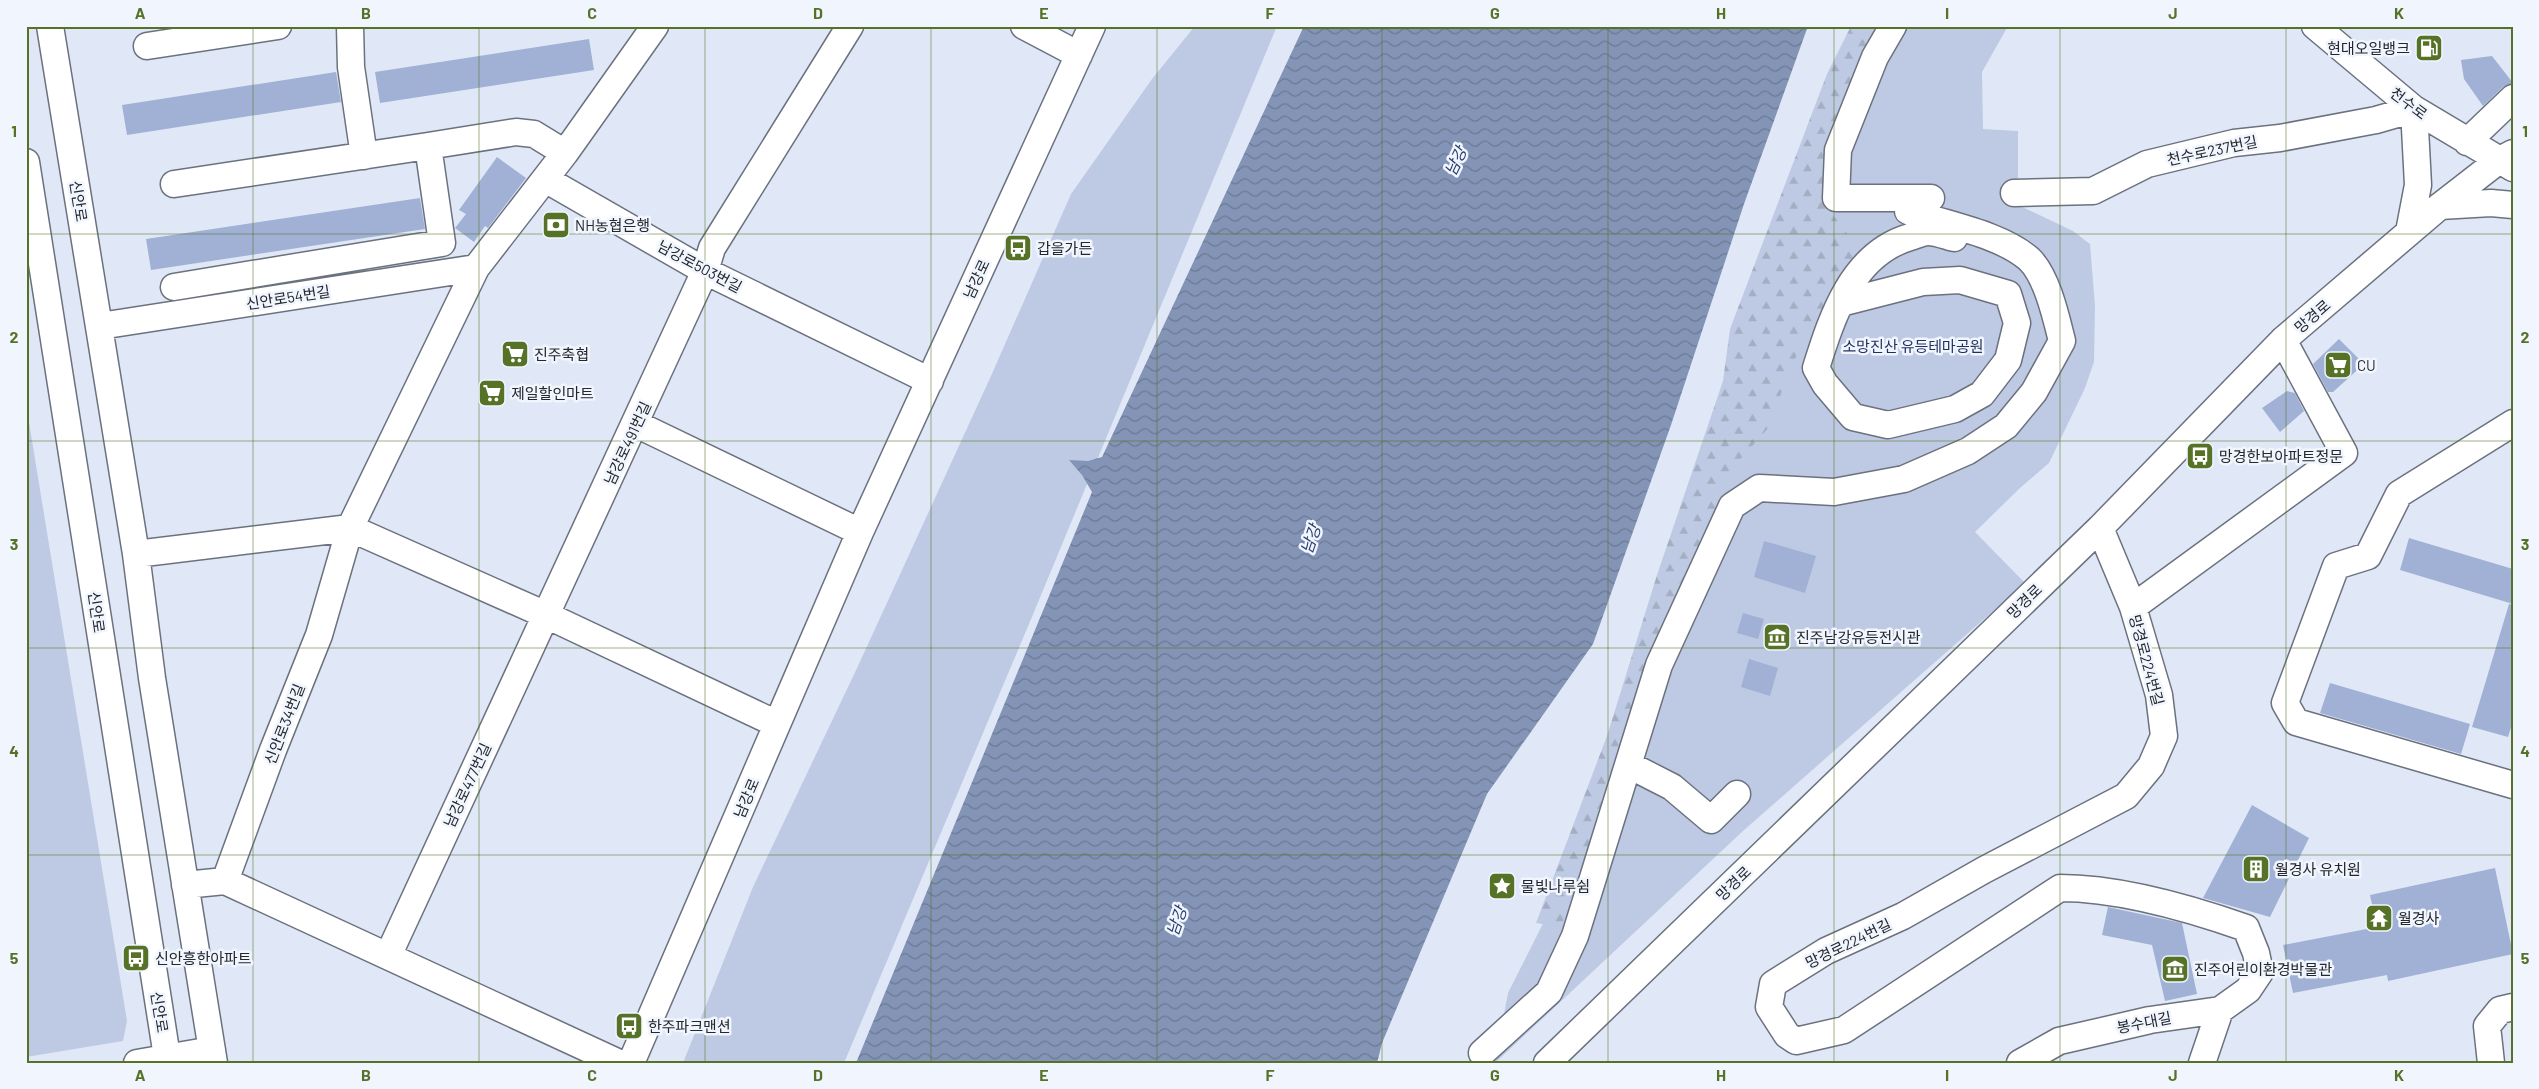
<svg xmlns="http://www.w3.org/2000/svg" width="2539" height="1089" font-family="Barlow,'Noto Sans KR',sans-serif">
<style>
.green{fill:#becae3}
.forest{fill:url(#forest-firs)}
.water{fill:url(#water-waves)}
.building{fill:#a0b1d5}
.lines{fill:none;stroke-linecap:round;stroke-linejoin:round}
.minor-casing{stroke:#6b717e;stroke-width:29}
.minor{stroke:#fff;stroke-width:26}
.grid{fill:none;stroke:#557227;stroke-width:1;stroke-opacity:0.55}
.labels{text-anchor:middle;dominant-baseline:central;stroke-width:5;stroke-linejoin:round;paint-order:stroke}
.poi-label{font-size:15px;fill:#24272c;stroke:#f0f5fe;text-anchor:start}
.street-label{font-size:15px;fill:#24272c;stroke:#f0f5fe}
.park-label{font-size:15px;fill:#1e305e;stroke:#f0f5fe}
.water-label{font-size:16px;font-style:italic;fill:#283c6b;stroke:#f0f5fe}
.neatline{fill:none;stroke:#557227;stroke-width:2}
.grid-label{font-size:16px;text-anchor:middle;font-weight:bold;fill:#557227}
</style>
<defs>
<pattern id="forest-firs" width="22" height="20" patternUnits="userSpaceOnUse" patternTransform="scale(1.25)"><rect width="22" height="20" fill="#becae3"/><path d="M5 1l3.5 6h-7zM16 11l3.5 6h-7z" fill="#a3aec3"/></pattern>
<pattern id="water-waves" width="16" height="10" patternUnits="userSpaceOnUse" patternTransform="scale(1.25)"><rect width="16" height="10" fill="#8494b6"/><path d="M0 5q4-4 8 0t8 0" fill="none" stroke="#6c7994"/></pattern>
</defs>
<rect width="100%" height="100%" fill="#e0e8f7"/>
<path class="green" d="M1195,26H1277L1034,612L844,1063H683L753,887L858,666L991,376L1071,194L1152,79Z
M1855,26H2008L1982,72L1983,129L2018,131V205L2073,231L2090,244L2095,306L2094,362L2085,388L2049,463L2020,488L1975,532L2025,583L1743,831L1495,1063L1508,993L1578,854Z
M26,404L127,1021L123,1041L26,1057Z"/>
<path class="forest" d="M1851,26H1873L1828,141L1821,199L1849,236L1855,256L1789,369L1771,425L1724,477L1715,509L1656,661L1632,736L1561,927L1536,923L1607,736L1657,575L1723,381L1730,329L1827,74Z"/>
<path class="water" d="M1304,26H1808L1744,204L1671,425L1593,644L1487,794L1382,1043L1377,1063H856L1092,492L1082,475L1069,460L1088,461L1102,457Z"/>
<path class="building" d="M589,39L594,70L380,103L375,72Z
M2492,56L2513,83L2503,87L2483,106L2464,79L2461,60Z
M336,72L341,102L127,135L122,105Z
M497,157L526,178L488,228L485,226L474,242L455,228L466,214L459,210Z
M420,198L425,229L151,270L146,239Z
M2339,339L2364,364L2333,392H2328L2313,364Z
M2287,391L2295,393L2304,411L2280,432L2262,408Z
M2409,538L2513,569V604L2400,570Z
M1764,541L1816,556L1805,593L1754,577Z
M2509,604L2513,605V721L2508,737L2472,727Z
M1743,613L1764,619L1758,639L1737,633Z
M1749,659L1778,668L1770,696L1741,687Z
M2330,683L2470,724L2461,754L2320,713Z
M2252,805L2309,838L2270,917L2203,898Z
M2495,868L2513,954L2388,981L2387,975L2293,993L2283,945L2377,927L2370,895Z
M2108,907L2182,923L2197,994L2165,1001L2152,945L2102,935Z"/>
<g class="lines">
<g class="minor-casing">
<path id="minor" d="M50,26L136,554L152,678L214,1063
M350,26L351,67L364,156
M1024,26L1079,55
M2315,26L2414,109L2513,168
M147,46L278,26
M2467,142L2513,98
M26,162L168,1063
M545,179L705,271L930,381
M174,184L428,146
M2014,193L2093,191L2147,164L2234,143L2280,138L2376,120L2414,109L2418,185L2409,232
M1908,198H1931
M2440,206L2491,203L2513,205
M174,287L442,243L428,146L516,132L534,134L565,153
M1841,303L1923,282L1960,280L2008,294L2017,323L2008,360L1982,394L1955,409L1888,425L1853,417L1825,384L1816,368C1832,317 1852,254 1910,237C1915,236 1922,232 1928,232C1936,232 1946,236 1954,238
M100,326L476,268L565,153L655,26
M2513,423L2399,494L2368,556L2336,566L2285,703L2296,722L2513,785
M636,424L860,532
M350,528L546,615L777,724
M136,554L350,528
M2133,607L2344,453L2283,340
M1629,765L1672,787L1711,820L1737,794
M225,881L619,1063
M185,885L225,881L273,750L319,635L350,528L476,268
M388,956L705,271L712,248L850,26
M1482,1053L1549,992L1575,936L1659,665L1732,506L1759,488L1834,492L1904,479L1968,451L2006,426L2034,392L2062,341C2056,317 2047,276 2029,259C1999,233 1945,225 1908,211V198H1836L1838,150L1875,57L1893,26
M137,1063L212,1050
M631,1063L860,532L1092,26
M1547,1063L2100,528L2283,340L2440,206L2498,161L2513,153
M2020,1063L2059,1041L2150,1020L2220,1010L2248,990L2260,972L2256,953L2246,928C2189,908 2121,888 2060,888L1844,1030L1796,1041L1787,1035L1769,1007L1773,984L1826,951L1903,916L1984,870L2126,796L2151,766L2164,736L2159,695L2133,607L2100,528
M2202,1063L2220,1010
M2491,1063L2487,1026L2500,1010L2513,1007"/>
</g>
<use href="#minor" class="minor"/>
</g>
<path class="grid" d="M253,26V1063M479,26V1063M705,26V1063M931,26V1063M1157,26V1063M1382,26V1063M1608,26V1063M1834,26V1063M2060,26V1063M2286,26V1063M26,234H2513M26,441H2513M26,648H2513M26,855H2513"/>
<defs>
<g id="fuel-square" transform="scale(1.4375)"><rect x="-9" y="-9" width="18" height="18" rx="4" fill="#557227" stroke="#f0f5fe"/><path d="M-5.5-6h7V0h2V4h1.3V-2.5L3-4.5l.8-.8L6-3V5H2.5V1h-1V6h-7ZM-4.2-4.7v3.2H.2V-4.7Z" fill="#fff"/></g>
<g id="bank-square" transform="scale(1.4375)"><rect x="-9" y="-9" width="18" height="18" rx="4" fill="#557227" stroke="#f0f5fe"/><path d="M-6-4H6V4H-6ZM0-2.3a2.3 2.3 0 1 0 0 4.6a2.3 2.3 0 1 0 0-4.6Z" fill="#fff"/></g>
<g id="bus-square" transform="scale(1.4375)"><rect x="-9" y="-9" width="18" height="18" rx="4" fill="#557227" stroke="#f0f5fe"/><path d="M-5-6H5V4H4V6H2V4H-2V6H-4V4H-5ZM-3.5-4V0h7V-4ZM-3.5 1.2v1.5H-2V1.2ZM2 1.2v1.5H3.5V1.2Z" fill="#fff"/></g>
<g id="supermarket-square" transform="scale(1.4375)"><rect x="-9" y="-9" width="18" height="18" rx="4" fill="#557227" stroke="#f0f5fe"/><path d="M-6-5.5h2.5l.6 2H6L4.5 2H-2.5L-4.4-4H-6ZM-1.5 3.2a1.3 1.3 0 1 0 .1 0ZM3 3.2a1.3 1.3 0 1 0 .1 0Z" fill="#fff"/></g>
<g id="museum-square" transform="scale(1.4375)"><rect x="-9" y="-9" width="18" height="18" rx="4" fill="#557227" stroke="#f0f5fe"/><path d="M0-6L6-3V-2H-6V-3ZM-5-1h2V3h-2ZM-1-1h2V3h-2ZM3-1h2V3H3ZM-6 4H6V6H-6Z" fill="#fff"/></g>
<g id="building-square" transform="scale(1.4375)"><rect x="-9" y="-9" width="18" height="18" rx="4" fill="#557227" stroke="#f0f5fe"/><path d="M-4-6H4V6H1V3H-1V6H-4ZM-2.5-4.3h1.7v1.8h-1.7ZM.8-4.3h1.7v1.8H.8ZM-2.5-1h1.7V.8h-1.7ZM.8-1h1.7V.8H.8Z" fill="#fff"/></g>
<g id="sight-square" transform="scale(1.4375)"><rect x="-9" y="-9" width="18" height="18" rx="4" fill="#557227" stroke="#f0f5fe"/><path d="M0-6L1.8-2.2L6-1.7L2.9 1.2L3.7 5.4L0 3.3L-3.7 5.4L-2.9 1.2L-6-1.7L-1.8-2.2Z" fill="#fff"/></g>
<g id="temple-square" transform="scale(1.4375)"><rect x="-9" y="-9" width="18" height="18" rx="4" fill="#557227" stroke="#f0f5fe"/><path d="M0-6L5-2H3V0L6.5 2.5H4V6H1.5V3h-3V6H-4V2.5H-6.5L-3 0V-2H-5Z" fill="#fff"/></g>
</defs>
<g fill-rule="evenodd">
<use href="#fuel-square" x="2429" y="48"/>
<use href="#bank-square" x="556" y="225"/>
<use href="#bus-square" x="1018" y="248"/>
<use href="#supermarket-square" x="515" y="354"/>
<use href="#supermarket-square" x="2338" y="365"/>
<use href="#supermarket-square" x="492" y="393"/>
<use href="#bus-square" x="2200" y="456"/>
<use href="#museum-square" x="1777" y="637"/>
<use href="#building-square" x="2256" y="869"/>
<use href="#sight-square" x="1502" y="886"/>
<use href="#temple-square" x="2379" y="918"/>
<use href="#bus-square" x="136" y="958"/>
<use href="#museum-square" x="2175" y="969"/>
<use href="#bus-square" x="629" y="1026"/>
</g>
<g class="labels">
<g class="poi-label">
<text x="2410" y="48" text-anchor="end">현대오일뱅크</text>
<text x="575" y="225">NH농협은행</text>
<text x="1037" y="248">갑을가든</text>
<text x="534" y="354">진주축협</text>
<text x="2357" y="365">CU</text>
<text x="511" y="393">제일할인마트</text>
<text x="2219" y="456">망경한보아파트정문</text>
<text x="1796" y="637">진주남강유등전시관</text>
<text x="2275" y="869">월경사 유치원</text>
<text x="1521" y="886">물빛나루쉼</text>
<text x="2398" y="918">월경사</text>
<text x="155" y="958">신안흥한아파트</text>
<text x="2194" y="969">진주어린이환경박물관</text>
<text x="648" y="1026">한주파크맨션</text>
</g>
<g class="street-label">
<text transform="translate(2409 103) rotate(37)">천수로</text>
<text transform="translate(2212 150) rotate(-12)">천수로237번길</text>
<text transform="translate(79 201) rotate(81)">신안로</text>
<text transform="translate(700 266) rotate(28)">남강로503번길</text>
<text transform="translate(976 279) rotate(-65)">남강로</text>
<text transform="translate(288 297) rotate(-9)">신안로54번길</text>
<text transform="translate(2312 316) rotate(-41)">망경로</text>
<text transform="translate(627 443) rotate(-65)">남강로491번길</text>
<text transform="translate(2024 601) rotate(-44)">망경로</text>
<text transform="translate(97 612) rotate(82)">신안로</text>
<text transform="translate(2147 660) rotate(75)">망경로224번길</text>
<text transform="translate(284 724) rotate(-69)">신안로34번길</text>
<text transform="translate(467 785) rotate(-65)">남강로477번길</text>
<text transform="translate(746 798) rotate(-67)">남강로</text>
<text transform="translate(1733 883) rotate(-44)">망경로</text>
<text transform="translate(1848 943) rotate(-26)">망경로224번길</text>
<text transform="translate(160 1012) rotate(81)">신안로</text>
<text transform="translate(2144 1022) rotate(-11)">봉수대길</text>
</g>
<g class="park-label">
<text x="1913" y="346">소망진산 유등테마공원</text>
</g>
<g class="water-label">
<text transform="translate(1455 161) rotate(-64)">남강</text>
<text transform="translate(1310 539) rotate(-71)">남강</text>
<text transform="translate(1176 921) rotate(-71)">남강</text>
</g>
</g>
<rect width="2539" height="1089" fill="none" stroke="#f0f5fe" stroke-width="55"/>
<rect x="28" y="28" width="2484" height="1034" class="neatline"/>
<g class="grid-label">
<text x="140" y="19">A</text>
<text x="366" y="19">B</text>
<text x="592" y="19">C</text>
<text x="818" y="19">D</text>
<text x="1044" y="19">E</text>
<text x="1270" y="19">F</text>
<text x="1495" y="19">G</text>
<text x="1721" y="19">H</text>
<text x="1947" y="19">I</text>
<text x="2173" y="19">J</text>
<text x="2399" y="19">K</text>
<text x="14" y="137">1</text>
<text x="2525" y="137">1</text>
<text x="14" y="343">2</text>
<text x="2525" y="343">2</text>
<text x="14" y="550">3</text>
<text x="2525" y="550">3</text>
<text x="14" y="757">4</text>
<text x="2525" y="757">4</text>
<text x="14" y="964">5</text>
<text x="2525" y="964">5</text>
<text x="140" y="1081">A</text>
<text x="366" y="1081">B</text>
<text x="592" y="1081">C</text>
<text x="818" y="1081">D</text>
<text x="1044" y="1081">E</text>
<text x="1270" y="1081">F</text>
<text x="1495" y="1081">G</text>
<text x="1721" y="1081">H</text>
<text x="1947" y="1081">I</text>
<text x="2173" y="1081">J</text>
<text x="2399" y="1081">K</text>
</g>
</svg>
